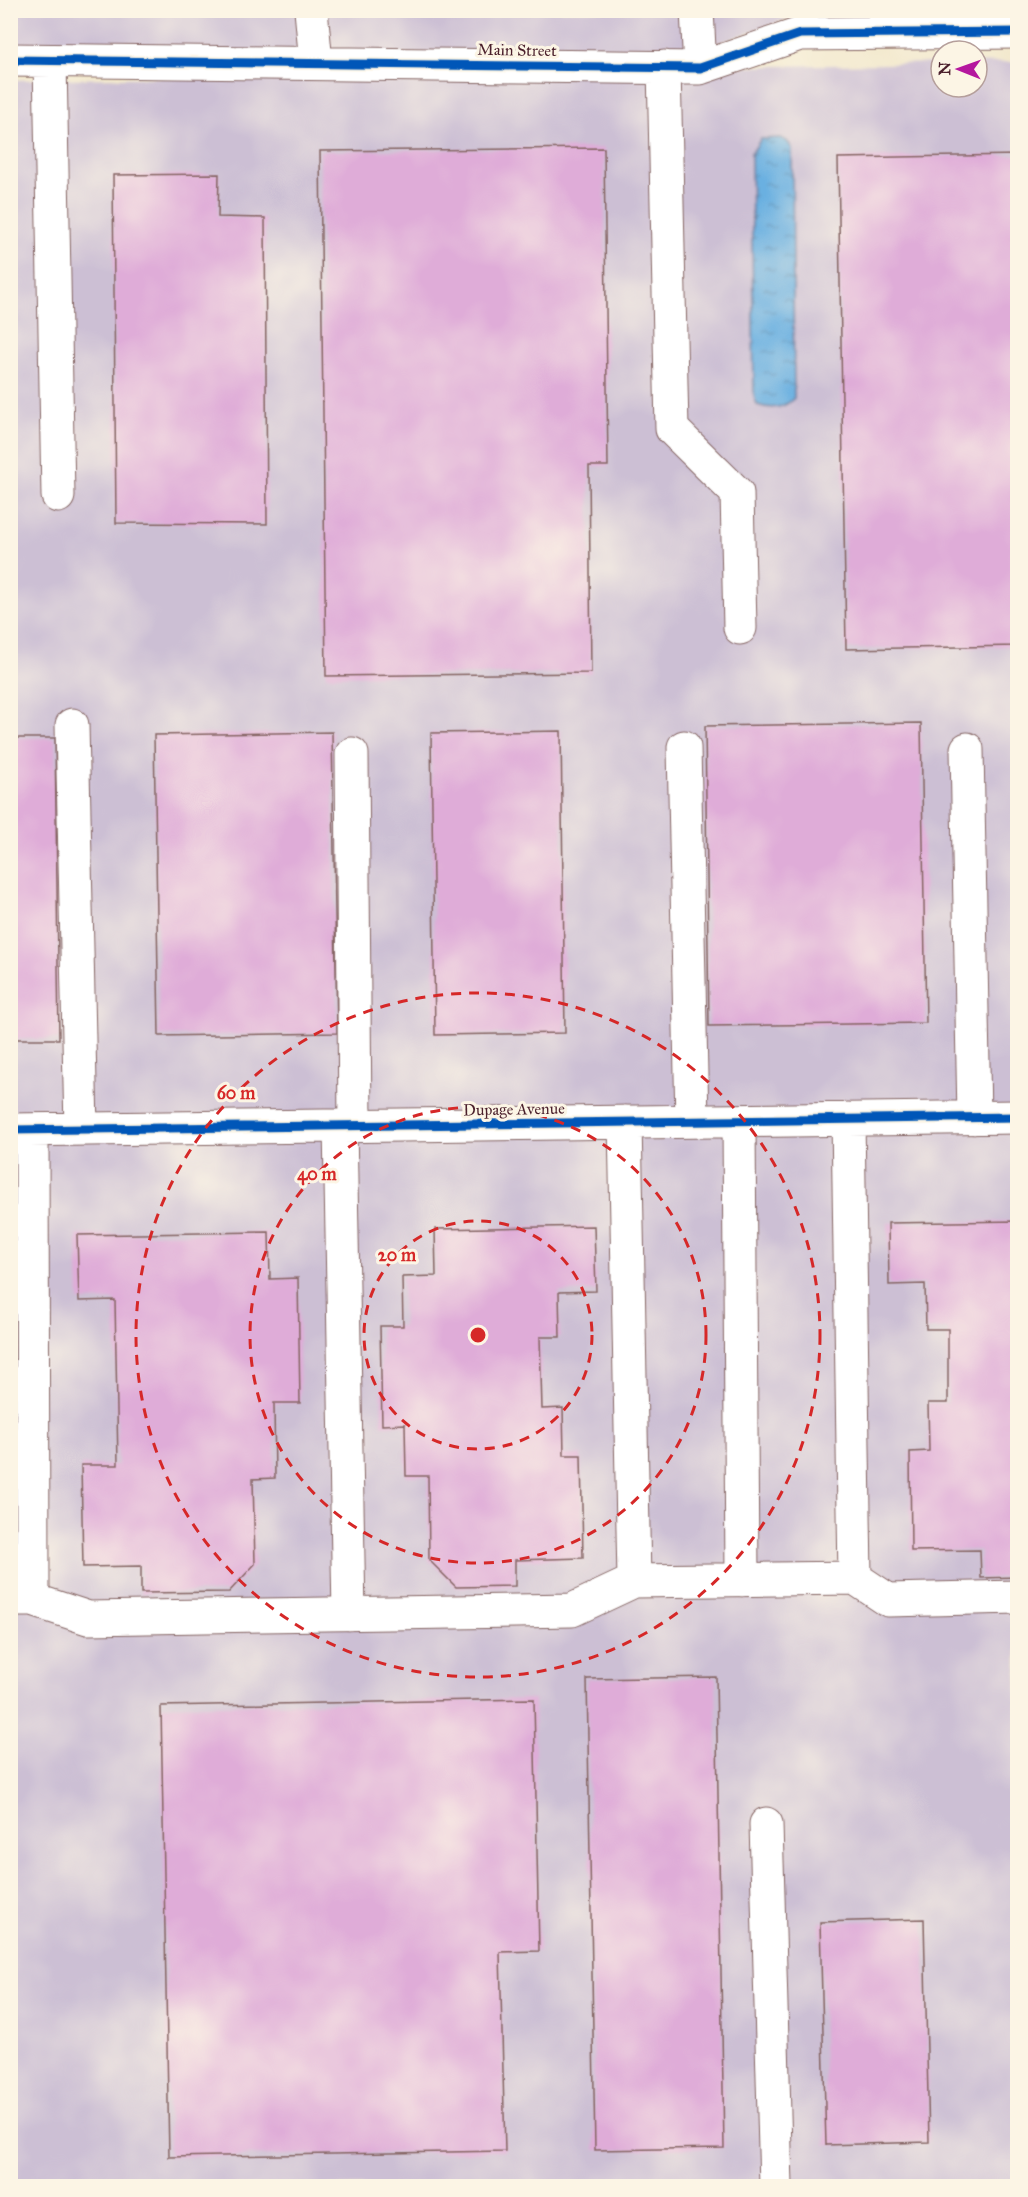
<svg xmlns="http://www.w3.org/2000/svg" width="1028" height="2197" font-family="'IM FELL Great Primer',serif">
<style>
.industrial{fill:#ccbfd4}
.water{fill:url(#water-ripples);stroke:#5a6886;stroke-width:1.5}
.building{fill:#dfacd8}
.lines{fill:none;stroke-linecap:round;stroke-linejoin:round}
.minor-casing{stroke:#856563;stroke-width:35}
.minor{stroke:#fff;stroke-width:33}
.cycleway-casing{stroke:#fcf5e5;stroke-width:13}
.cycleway{stroke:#0057b8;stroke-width:9}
.ring{fill:none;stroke:#d62828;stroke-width:3;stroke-dasharray:10 8}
.labels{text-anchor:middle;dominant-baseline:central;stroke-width:6;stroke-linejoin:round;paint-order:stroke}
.street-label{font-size:16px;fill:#4a1f2b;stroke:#fcf5e5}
.centre{fill:#d62828;stroke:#fcf5e5;stroke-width:3}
.ring-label{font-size:18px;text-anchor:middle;font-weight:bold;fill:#d62828;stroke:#fcf5e5;stroke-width:6;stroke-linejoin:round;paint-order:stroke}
</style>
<defs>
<pattern id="water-ripples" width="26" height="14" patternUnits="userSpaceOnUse" patternTransform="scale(1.5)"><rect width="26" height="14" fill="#6bb0e1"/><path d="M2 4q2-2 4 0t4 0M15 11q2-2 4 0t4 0" fill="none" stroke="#5a8fb7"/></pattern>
</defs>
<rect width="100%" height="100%" fill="#fcf5e5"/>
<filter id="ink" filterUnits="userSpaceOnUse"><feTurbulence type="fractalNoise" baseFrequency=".0167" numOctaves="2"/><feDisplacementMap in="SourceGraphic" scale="12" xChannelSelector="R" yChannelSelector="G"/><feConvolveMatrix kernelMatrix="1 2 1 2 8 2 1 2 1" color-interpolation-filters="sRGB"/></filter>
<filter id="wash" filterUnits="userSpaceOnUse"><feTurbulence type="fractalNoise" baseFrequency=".008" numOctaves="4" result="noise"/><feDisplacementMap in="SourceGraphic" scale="24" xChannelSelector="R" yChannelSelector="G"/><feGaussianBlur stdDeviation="1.35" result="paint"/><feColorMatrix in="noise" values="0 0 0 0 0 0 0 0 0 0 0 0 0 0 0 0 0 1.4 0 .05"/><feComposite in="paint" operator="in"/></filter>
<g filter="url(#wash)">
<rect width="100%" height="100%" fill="#f2e8cc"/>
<path class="industrial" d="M11,10L1018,11L1017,17L788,19L684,55L11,53Z
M1017,62V2186H11L10,80L941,63V87H977V63Z"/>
<path class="water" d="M781,138L787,141L792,148L794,398C784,409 772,410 757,405L754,396L751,154L761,139Z"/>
<g id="blocks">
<path class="building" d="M604,148L608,466H589L591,673L326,676L320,151Z
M1018,155V646L846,649L838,158Z
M219,174L218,217L265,218L267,524L116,523L113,175Z
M921,723L926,1023L709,1026L705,726Z
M561,731L565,1033L435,1035L431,733Z
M332,732L337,1033L159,1036L154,735Z
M10,738H55L59,1039H10Z
M1018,1221V1577L981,1578L980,1550L911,1551L910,1452L929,1451L928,1403H948V1329H926L925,1284L889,1285L888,1223Z
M594,1226L596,1291L559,1292L560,1337H540L542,1409L563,1408L564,1455H581L583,1558L515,1560V1586L456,1587L429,1560L428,1476H406L405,1424L382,1425L380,1326H403L402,1277L436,1276L435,1229Z
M269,1232L270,1279L298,1278L300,1403H274L275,1478L253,1479L255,1564L229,1592L141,1593V1566L83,1567L81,1465H118L115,1300L79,1301L77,1235Z
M716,1677L724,2148L595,2150L587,1679Z
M534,1699L539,1951L500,1952L505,2151L169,2157L161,1706Z
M924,1919L929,2142L826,2145L820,1922Z"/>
</g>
</g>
<g filter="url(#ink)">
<use href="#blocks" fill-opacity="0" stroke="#856563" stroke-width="1.5"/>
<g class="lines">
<g class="minor-casing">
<path id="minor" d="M311,10L316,63
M697,10L700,68
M10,60L700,68L800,34L1018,32
M50,61L58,496
M664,67L672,429L737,493L740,628
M72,725L81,1129
M684,747L692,1121
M967,749L974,1118
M352,754L355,1126
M848,1119L855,1578
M739,1121L742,1580
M625,1122L634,1581
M340,1126L349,1614
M10,1130L1018,1117
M32,1130L33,1600
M10,1600H33L88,1618L572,1610L634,1581L855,1578L888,1600L1018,1597
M766,1824L776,2186"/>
</g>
<use href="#minor" class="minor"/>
<g class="cycleway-casing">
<path id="cycleway" d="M10,60L700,68L800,34L1018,32
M10,1130L1018,1117"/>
</g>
<use href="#cycleway" class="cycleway"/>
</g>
</g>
<g class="ring">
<circle cx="478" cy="1335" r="114"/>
<circle cx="478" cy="1335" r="228"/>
<circle cx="478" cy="1335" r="342"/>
</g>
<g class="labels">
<g class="street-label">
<text transform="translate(517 50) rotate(1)">Main Street</text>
<text transform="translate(514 1109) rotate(-1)">Dupage Avenue</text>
</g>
</g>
<circle cx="478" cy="1335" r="9" class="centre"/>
<g class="ring-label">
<text x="236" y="1099">60 m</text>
<text x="317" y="1180">40 m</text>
<text x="397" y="1261">20 m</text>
</g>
<rect width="1028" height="2197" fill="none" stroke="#fcf5e5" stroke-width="36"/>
<g transform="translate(959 69) rotate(271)"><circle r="28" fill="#fcf5e5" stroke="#b59f9b" stroke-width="1.5"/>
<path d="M0-4.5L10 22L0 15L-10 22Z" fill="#b5179e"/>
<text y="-9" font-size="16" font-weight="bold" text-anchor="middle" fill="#4a1f2b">N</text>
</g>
</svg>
